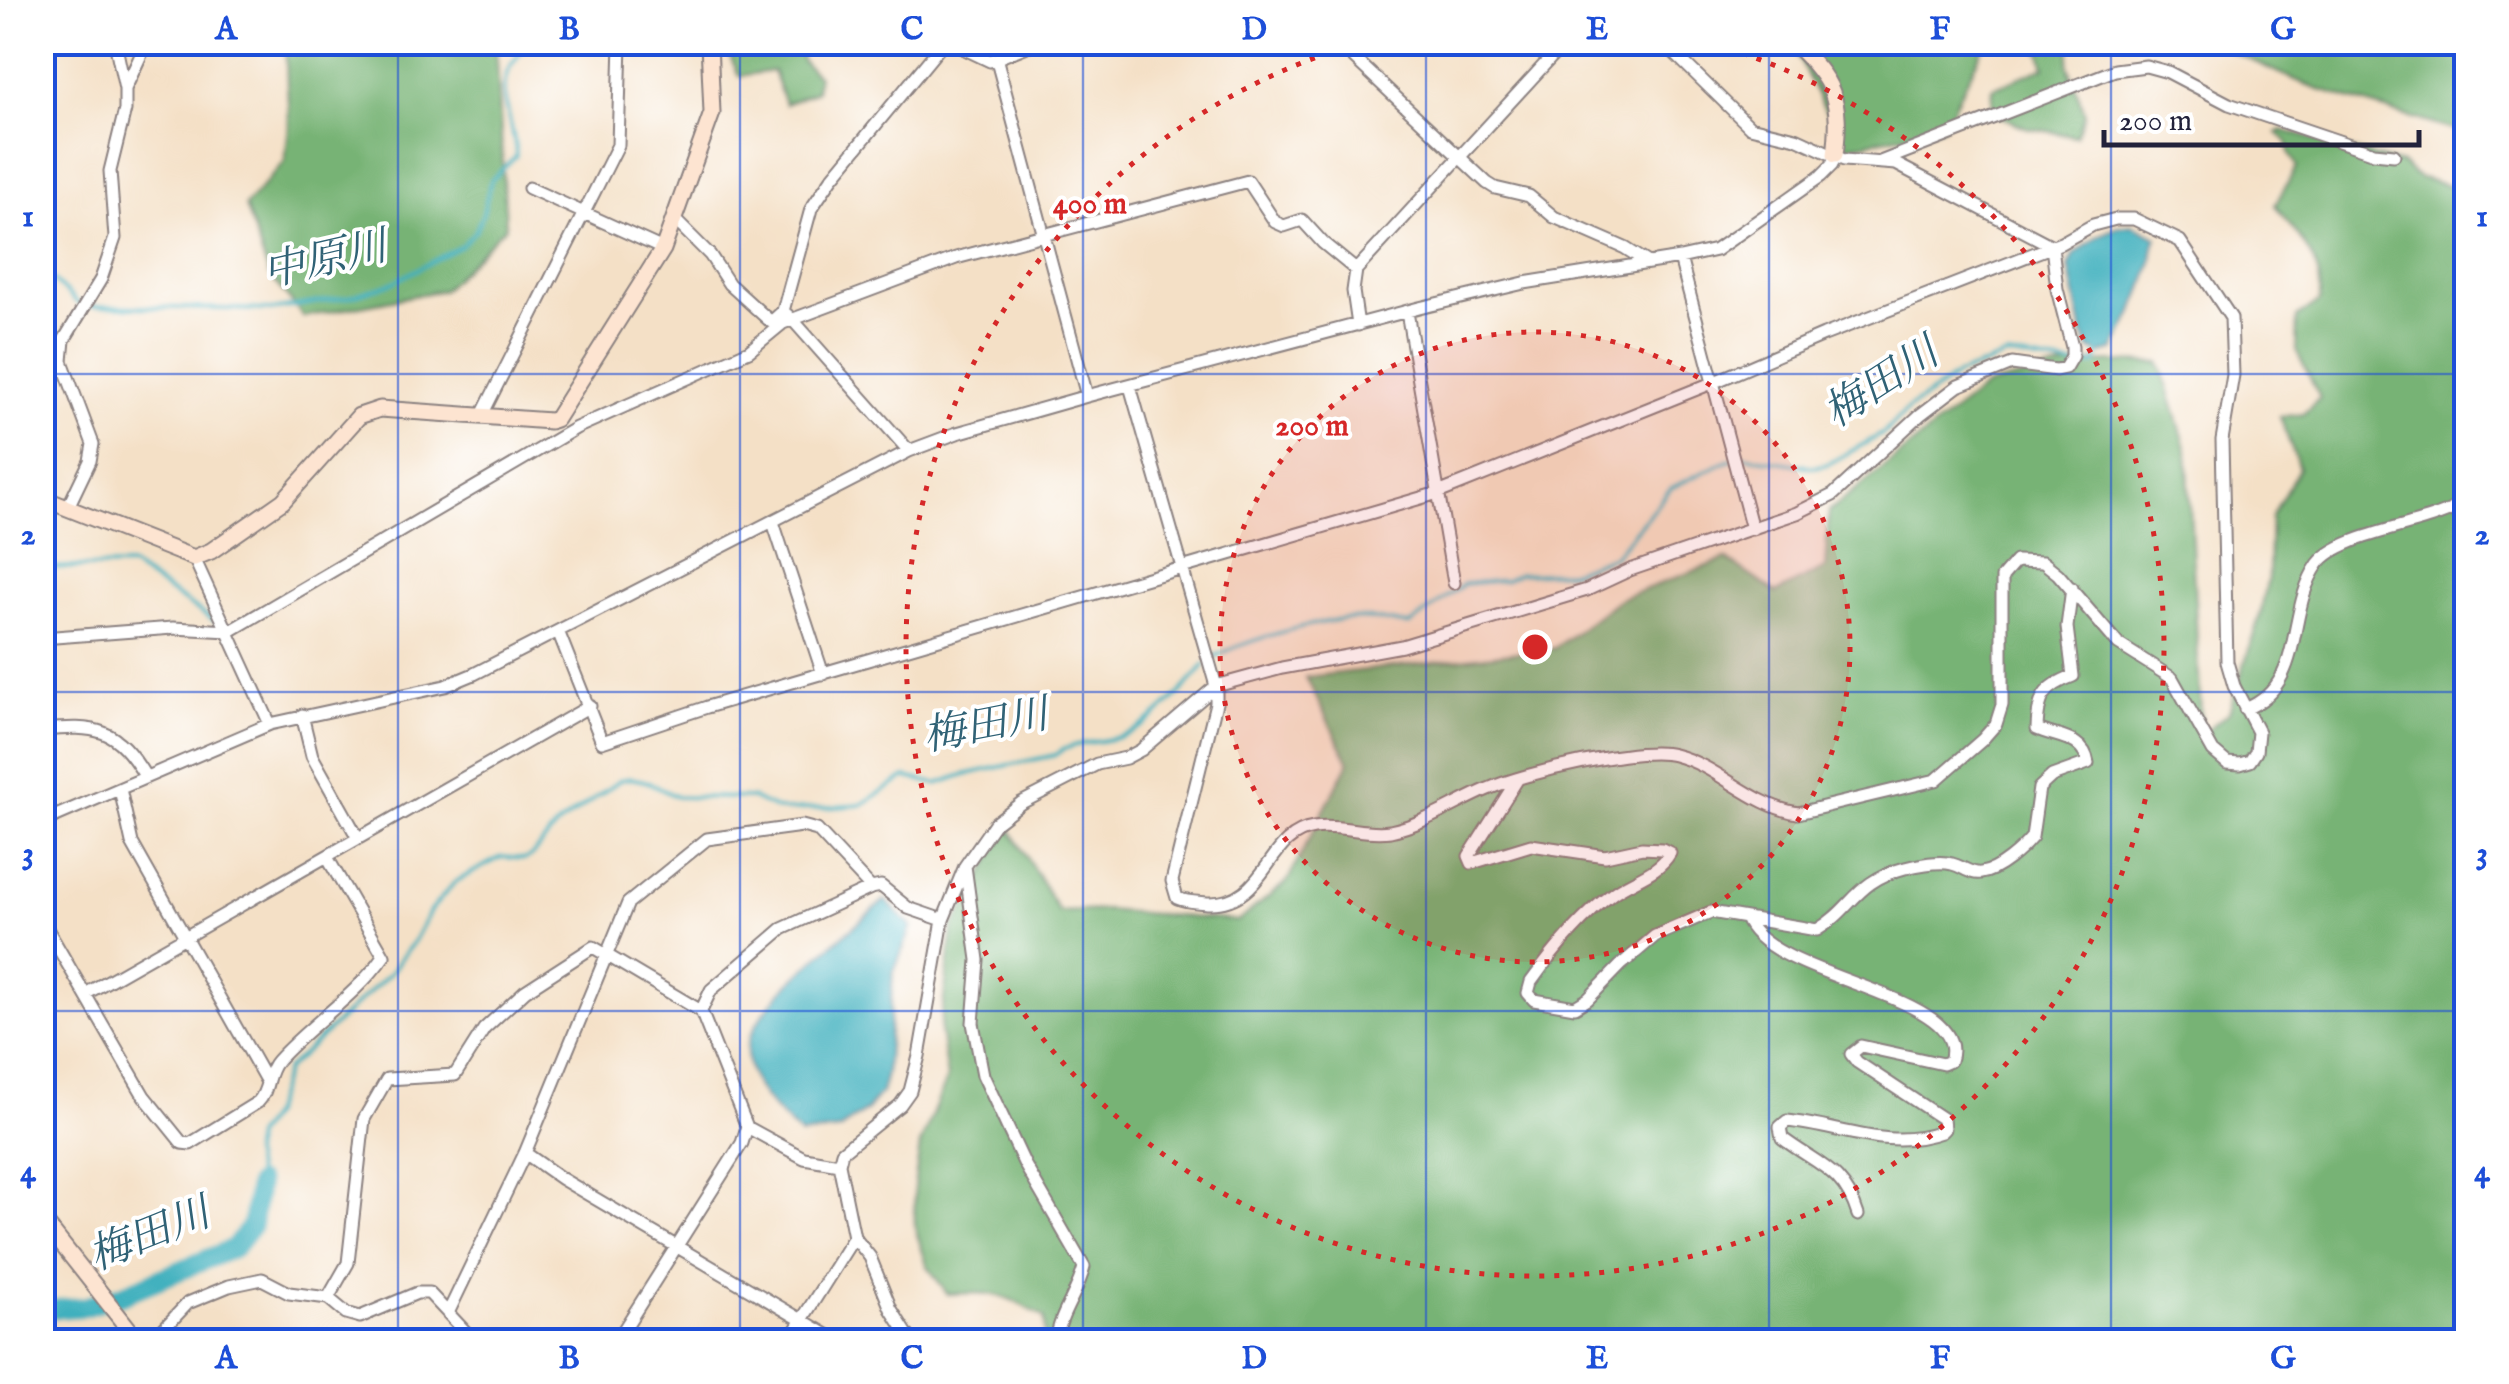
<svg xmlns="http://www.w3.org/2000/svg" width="2509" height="1384" font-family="'IM FELL English','Noto Serif JP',serif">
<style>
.forest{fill:#77b374;stroke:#4c6a58;stroke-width:2.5}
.water{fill:#41b0be;stroke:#32697c;stroke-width:2.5}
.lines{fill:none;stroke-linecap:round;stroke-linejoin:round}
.stream{stroke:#41b0be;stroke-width:4}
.river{stroke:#41b0be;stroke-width:20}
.street-casing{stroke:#8b8180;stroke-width:15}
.secondary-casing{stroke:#8b8180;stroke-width:19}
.street{stroke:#fff;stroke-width:11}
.secondary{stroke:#fde4d1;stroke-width:15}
.grid{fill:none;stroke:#1d4ed8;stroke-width:2.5;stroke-opacity:0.55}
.ring{fill:none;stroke:#d62828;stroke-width:5;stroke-dasharray:5 10}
.labels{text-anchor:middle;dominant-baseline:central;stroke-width:8;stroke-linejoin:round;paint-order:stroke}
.water-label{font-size:42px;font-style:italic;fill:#306276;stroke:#fff}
.centre{fill:#d62828;stroke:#fff;stroke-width:5}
.ring-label{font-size:30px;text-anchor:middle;font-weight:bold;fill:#d62828;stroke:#fff;stroke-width:8;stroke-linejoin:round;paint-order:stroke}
.neatline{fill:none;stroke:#1d4ed8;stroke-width:4}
.grid-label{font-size:32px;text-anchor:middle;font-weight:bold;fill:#1d4ed8}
</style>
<rect width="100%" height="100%" fill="#fff"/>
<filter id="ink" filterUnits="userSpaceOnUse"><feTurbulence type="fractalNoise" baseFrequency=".01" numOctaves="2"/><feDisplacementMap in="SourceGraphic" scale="20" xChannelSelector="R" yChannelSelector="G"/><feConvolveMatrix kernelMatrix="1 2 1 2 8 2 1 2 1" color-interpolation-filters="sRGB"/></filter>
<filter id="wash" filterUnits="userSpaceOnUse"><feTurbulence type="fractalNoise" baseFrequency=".0048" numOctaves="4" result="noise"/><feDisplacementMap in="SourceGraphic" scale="40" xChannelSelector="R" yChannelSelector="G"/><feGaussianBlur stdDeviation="2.25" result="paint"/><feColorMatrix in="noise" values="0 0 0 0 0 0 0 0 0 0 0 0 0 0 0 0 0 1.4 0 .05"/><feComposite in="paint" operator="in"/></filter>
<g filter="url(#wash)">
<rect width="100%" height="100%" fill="#f4e0c6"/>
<path class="forest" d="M285,43H496L506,226L443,290L304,317L269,275L245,206L285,161L289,125Z
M724,43H800L802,61L818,76L816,91L785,104L773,71L739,76Z
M1791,43H1986L1943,127L1844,147Z
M2038,43H2071L2068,65L2085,114L2076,136L2028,128L1992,113L1993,88L2045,67Z
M2212,43H2466V134L2316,89Z
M2282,130L2401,164L2418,177L2466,191V1341H1045L1044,1318C1001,1292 997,1292 947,1294L927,1265L915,1228L914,1186L920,1145L947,1078L940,1030L953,928L1009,827L1059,912L1106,910L1238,921L1287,882L1349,762L1306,677L1555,648L1619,599L1726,559L1776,593L1825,568L1829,511L1986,386L2087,362L2160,363L2187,450L2202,734L2229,712L2261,612L2269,571L2271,517L2299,468L2280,417L2303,414L2320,398L2296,350L2297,318L2319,302C2327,264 2296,235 2275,205L2297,166L2289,153L2287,141L2277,133Z"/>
<path class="water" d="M2133,225L2157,237C2151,251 2154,258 2150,268C2141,298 2129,324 2113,351L2101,354L2091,350L2083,335L2069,267L2075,254L2098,236L2117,227Z
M885,900L912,927L893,974L886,1074L881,1093L867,1110L839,1130L801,1135C778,1115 748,1087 747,1053C746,1007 850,931 885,900Z"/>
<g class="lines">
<path class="stream" d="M42,270L81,306
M90,306L272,310L349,297L392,283L461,246L476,230L483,213L491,180L516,156C516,130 496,92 509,69C514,59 522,54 526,42
M42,568L131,566L219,624
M1212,658C1249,639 1330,615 1371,619C1384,620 1397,624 1410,625L1464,584L1505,580L1519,574L1570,572L1614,556L1671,488L1722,463L1743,456L1813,467L1828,464L1884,433L1908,409L1957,375L2007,356L2073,366L2096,364L2099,351
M258,1184L252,1154L255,1136L271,1115L286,1070L390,973L414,941L430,911L455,882L501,857L525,859L531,856L558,825L620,780L630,778L645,781L677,797L752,798L778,810H793L861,805L906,777L937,784L963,775L1055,755C1075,740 1099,744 1122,736C1152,726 1186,688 1205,664"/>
<path class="river" d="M42,1310L84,1307L121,1295L234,1248L252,1225L258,1184"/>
</g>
</g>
<g filter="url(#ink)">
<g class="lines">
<g class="street-casing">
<path id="street" d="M950,42L990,61L1037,42
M1337,42L1487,183L1495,188L1529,196L1554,217L1625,248L1647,262
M997,61L1087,396
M125,89L147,42
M1880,162L2115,70L2146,66L2168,72L2229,104L2374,153L2394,155
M529,188L663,249
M673,218L710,255L729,284L771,322L783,311L792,319L909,451
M1680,258L1752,529
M783,311L811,209L832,178L944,42
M1407,312L1454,583
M1358,325L1353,291L1356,270L1556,52L1560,42
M482,415L618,145L621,42
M68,507L90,461L93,444L62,361L64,340L101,279L115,238L110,171L125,110V89L115,42
M773,522L823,674
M194,558L270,724
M558,631L602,742L707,707L1438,493L1712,383L1824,335L2061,243L2093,225L2116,219H2134L2180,241L2231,318L2233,375L2222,440L2227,662L2234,686L2258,732L2256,752L2250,761L2240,764L2227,763L2213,751L2172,678L2118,644L2058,574L2043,562L2016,561L2002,577V705L1996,724L1982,740L1936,780L1798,813C1751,806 1719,766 1674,755C1639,746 1523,773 1488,789C1455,803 1425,824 1390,831C1366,835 1339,824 1314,828C1265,835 1268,905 1207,903C1196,902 1186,902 1177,898L1172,881L1216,703V686L1130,386
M42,638L173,628L230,631L576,428L749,351L783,323L956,258L1248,181L1275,222L1284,226L1302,220L1323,243L1356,270
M2245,709C2307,685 2285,611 2318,564C2342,531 2435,526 2466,501
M302,715L312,756L358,838
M42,730C97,725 116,727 145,776
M1517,780L1469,856L1472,863L1531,845L1605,856L1642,848L1662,849L1670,853C1658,874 1630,880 1612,894C1580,918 1554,950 1531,982L1528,993L1534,1000L1575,1007L1588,999L1622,964L1655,936L1711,912L1817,930C1853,909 1855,881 1905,868C1918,865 1939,860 1952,864C1962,866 1971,875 1981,873C1998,871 2022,849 2032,837L2039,788L2052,776L2088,763C2084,737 2058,738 2037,729C2038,698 2043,687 2073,676L2067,627L2072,588
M120,789L132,843L267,1082
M42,822L270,724L445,686L474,674L909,451L957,433L1087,396L1419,308L1524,283L1680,258L1716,250L1821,176L1832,165L1835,155
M965,866L978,960L973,1023L983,1075L1025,1165L1084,1267C1078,1293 1059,1314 1056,1342
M1746,918C1768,980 1974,993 1950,1061L1943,1064L1861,1046L1851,1054L1857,1062L1943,1119L1944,1129L1941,1132C1888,1151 1840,1126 1787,1121L1780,1127L1782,1138C1816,1164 1844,1169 1858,1215
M42,920L144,1096L182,1143L190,1144L258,1102C269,1091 266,1073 277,1061C310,1024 355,997 384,956L327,857
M87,993L590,706
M701,1011L711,990L782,929L871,888L881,886L908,908L943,920
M747,1127L804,1158L839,1164
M525,1153L562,1179L839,1342
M328,1298L348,1263L364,1119L387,1079L455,1075L484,1029L525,991L593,947L701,1011L747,1127L742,1143L616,1342
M449,1311L525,1153L628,903L707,839L802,826L817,830L871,888
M151,1342L188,1303L229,1286L262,1279L289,1293L328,1298L346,1313L360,1317L417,1293H429L475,1342
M788,1342L854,1237
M912,1342L891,1309L870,1257L854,1237L839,1164L842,1152L900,1105L910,1091L919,1056L943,920L965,866L995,823L1021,803L1097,764L1126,758L1141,750L1216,686L1282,668L1402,646L1587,590L1630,570L1797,513L1833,495L1920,415L1958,386L2012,364L2056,370L2065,368L2072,356V347L2057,289L2052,246L1896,164L1844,160L1796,138L1750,127L1663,42"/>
</g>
<g class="secondary-casing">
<path id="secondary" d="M1793,42C1834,82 1842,98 1835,155
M42,498L194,558L211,551L283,501L359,416L380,409L550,421L556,419L663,249L712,113L709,42
M42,1219L139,1342"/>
</g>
<use href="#street" class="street"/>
<use href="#secondary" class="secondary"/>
</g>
</g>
<path class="grid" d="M398,42V1342M740,42V1342M1083,42V1342M1426,42V1342M1769,42V1342M2111,42V1342M42,374H2466M42,692H2466M42,1011H2466"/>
<circle cx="1535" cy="647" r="315" fill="#d62828" fill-opacity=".12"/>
<g class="ring">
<circle cx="1535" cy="647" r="315"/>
<path d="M1714 44A629 629 0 1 1 1356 44"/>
</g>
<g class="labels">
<g class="water-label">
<text transform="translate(325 261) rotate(-13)">中原川</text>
<text transform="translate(1882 384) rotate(-33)">梅田川</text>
<text transform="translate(986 727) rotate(-11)">梅田川</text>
<text transform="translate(150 1236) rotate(-22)">梅田川</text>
</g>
</g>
<circle cx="1535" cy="647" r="15" class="centre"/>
<g class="ring-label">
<text x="1090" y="213">400 m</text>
<text x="1312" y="435">200 m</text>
</g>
<rect width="2509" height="1384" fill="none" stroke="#fff" stroke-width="110"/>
<path d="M2104 130v15h315v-15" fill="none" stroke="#22223b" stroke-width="5"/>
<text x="2119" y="130" font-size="30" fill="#22223b" stroke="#ffffff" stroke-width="8" paint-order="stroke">200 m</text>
<rect x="55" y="55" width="2399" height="1274" class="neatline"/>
<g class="grid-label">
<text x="226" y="39">A</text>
<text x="569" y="39">B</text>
<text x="912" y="39">C</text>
<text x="1254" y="39">D</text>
<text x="1597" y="39">E</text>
<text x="1940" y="39">F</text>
<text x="2283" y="39">G</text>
<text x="28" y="226">1</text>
<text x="2482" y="226">1</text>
<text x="28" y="544">2</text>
<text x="2482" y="544">2</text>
<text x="28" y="863">3</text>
<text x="2482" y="863">3</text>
<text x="28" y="1181">4</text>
<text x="2482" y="1181">4</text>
<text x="226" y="1368">A</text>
<text x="569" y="1368">B</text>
<text x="912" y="1368">C</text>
<text x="1254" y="1368">D</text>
<text x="1597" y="1368">E</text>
<text x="1940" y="1368">F</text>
<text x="2283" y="1368">G</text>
</g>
</svg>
